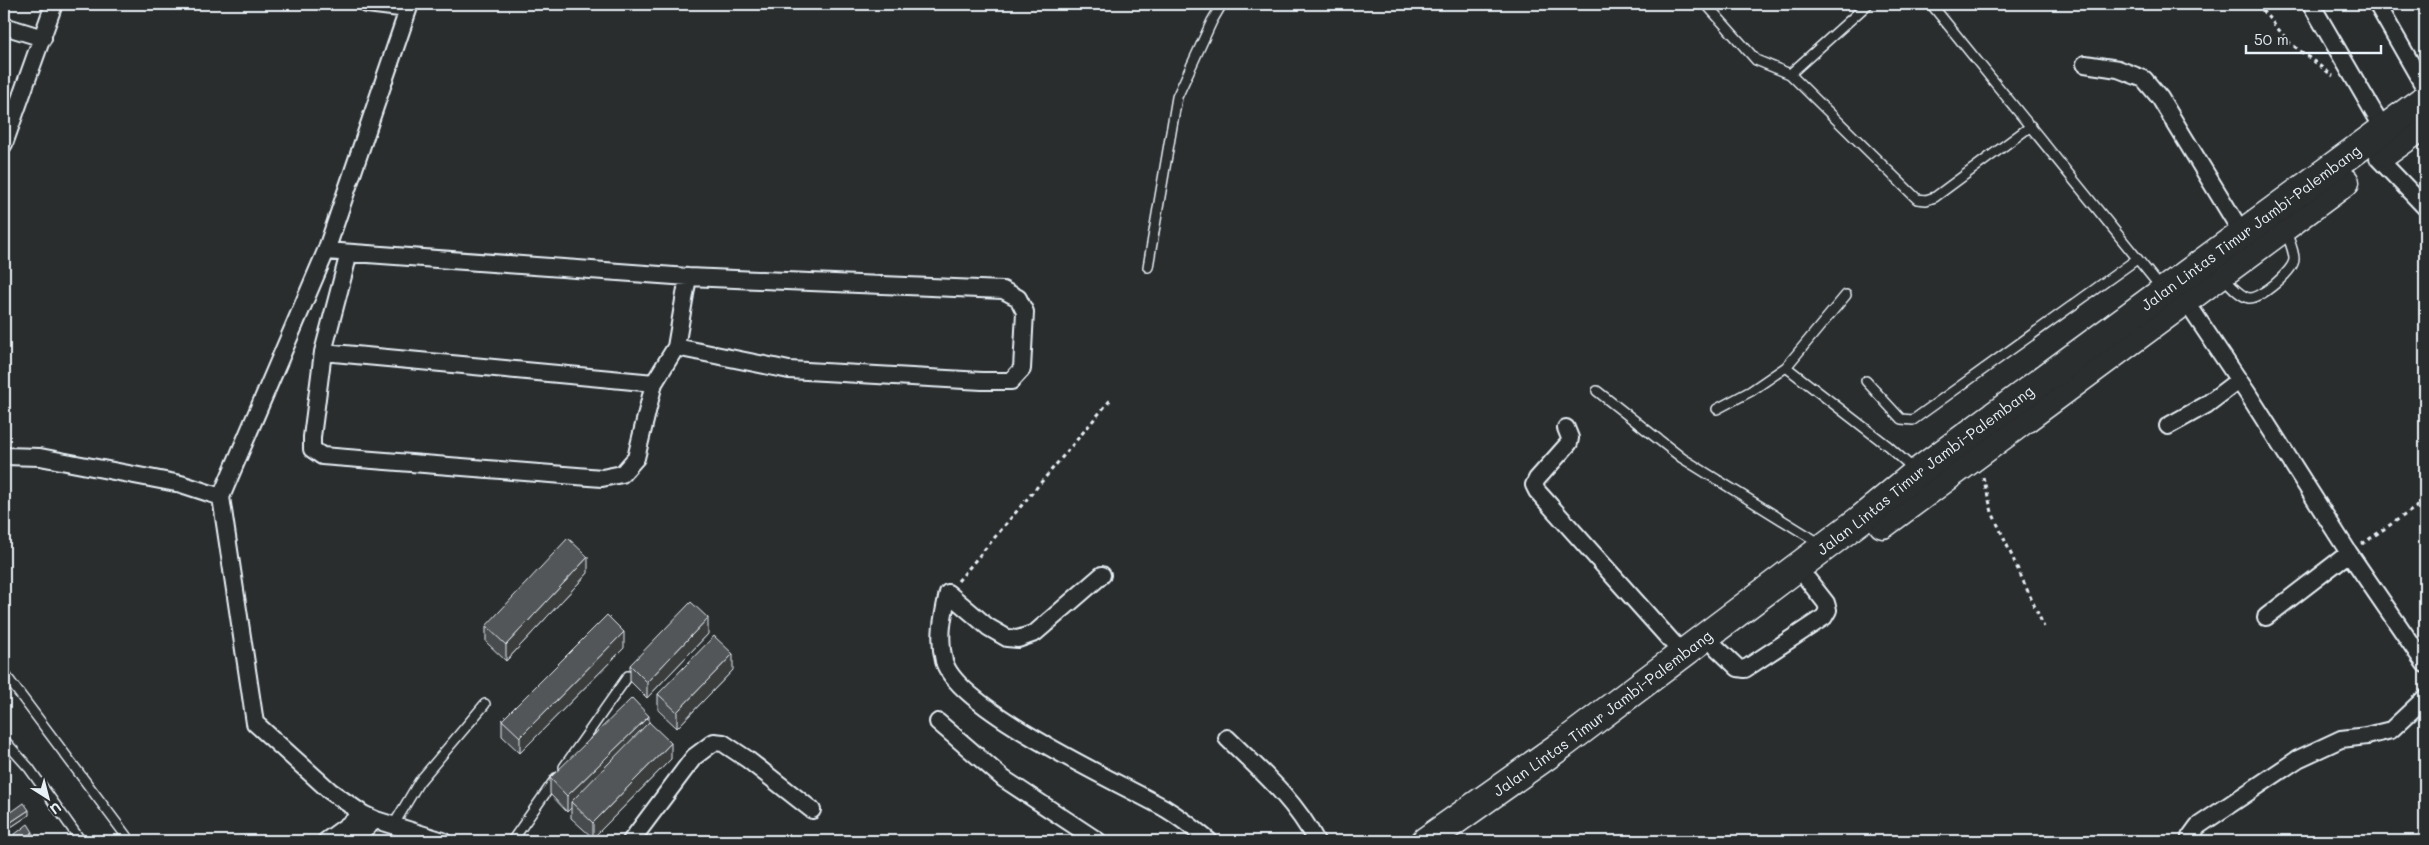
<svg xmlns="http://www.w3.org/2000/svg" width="2429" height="845" font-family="Mali,sans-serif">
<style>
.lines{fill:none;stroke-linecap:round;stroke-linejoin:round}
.lane-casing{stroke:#e8f1f8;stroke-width:12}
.street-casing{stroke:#e8f1f8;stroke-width:20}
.highway-casing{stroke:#e8f1f8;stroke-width:31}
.path{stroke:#e8f1f8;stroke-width:3;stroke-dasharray:4 4;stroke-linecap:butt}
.lane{stroke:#2a2d2e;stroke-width:9}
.street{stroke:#2a2d2e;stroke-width:16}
.highway{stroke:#2a2d2e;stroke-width:28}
.wall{fill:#474b4d;stroke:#e8f1f8}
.shaded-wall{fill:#3a3d3e;stroke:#e8f1f8}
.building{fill:#535759;stroke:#e8f1f8}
.labels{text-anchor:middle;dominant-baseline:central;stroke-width:5;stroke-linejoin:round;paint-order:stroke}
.street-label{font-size:15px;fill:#e8f1f8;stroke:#2a2d2e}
</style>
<rect width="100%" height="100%" fill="#2a2d2e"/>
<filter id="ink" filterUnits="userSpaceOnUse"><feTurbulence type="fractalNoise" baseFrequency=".02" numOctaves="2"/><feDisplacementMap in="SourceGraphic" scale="10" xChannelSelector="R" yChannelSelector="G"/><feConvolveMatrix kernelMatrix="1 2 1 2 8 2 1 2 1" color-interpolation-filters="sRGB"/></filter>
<g filter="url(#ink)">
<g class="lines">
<g class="lane-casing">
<path id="lane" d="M1706,4L1756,60L1790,74L1868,4
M1931,4L2162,289
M1790,74L1917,199L1926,200L1935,197L2031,126
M1148,267L1177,97L1212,21L1222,4
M2222,276C2229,283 2239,296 2249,298C2260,299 2294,271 2294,259C2294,250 2288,238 2285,229
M1846,295L1786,367L1888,446L1916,471
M1866,381L1901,419L1913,420L2137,259
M1597,391L1682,458L1821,544
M1717,409L1751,391L1786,367
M4,673L130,841
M4,740L29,768L81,841
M564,767L628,676
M393,826L419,782L485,704
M512,841L556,778"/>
</g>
<g class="street-casing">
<path id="street" d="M367,4L408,9
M410,4L326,251L221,497L255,723L330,791L363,814L376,820L443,841
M2311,4L2384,130
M2377,4L2425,88
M4,26L43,38
M2085,64L2118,69L2144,79L2160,98L2242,233
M4,144L54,4
M2378,158L2425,207
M326,251L688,277L1003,290L1018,298L1025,312L1022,369L1011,381H982L789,370L676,347
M349,253L323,352L312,437V449L322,456L602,478L622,474L636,458L654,383L676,347L688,277
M2181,294L2248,394L2349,553L2425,664
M323,352L654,383
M2168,426L2206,405L2239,380
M1566,428L1570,438L1569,443L1537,479L1534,485L1537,491L1682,653
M4,456L40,457L181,484L221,497
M1102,575L1035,633L1018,639L1007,638L988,627L948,593C943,616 938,637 944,661C957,709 1120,783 1166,809C1181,818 1196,830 1209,841
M2266,617L2349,553
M1717,648L1738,668L1745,669L1824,617L1828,610L1826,603L1808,580
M938,722L1004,779L1098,841
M1227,738C1260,770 1295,800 1316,841
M326,841L363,814
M349,841L376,820
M631,841L694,757L714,742L723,743L747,759L812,810
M2190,841V837L2198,826L2298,759L2341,739L2367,736L2391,730L2425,698"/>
</g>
<g class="highway-casing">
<g id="highway">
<path d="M2386,152L2425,124"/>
<path d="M1883,524L2345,182"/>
<path id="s1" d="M1426,841L1563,744L1860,520L1918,472L2425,99"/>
</g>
</g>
<path class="path" d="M2257,4L2290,43L2333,76
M1983,477L1992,512L2044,627
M2362,544L2425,501
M958,581L1112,398"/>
<use href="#lane" class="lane"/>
<use href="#street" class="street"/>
<use href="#highway" class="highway"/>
</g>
<path class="wall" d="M588,573L506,661L486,642V626Z
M708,634L647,698L630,681V665Z
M624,648L520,753L502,736V720Z
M733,670L677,728L658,710V694Z
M649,723L671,759L593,838L571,818V808L567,812L550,794V778Z
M29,815L11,827L6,821V816Z"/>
<path class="shaded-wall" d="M588,557V573L506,661V645Z
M708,618V634L647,698V682Z
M624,632V648L520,753V737Z
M733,654V670L677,728V712Z
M649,716V732L571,802V808L567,812V796Z
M671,743V759L593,838V823Z
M29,810V815L11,827V822Z
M33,832V837L27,841H19Z"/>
<path class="building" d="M568,538L588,557L506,645L486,626Z
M691,602L708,618L647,682L630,665Z
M607,615L624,632L520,737L502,720Z
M714,636L733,654L677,712L658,694Z
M632,698L649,716L567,796L550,778Z
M649,722L671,743L593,823L571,802Z
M24,803L29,810L11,822L6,816Z
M28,824L33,832L19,841H13L10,838Z"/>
</g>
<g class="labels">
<g class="street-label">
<text stroke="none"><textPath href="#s1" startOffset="1028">Jalan Lintas Timur Jambi-Palembang</textPath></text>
<text stroke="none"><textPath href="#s1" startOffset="622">Jalan Lintas Timur Jambi-Palembang</textPath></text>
<text stroke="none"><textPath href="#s1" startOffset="218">Jalan Lintas Timur Jambi-Palembang</textPath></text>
</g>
</g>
<rect width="2429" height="845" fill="none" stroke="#2a2d2e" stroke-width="20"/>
<rect x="10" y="10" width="2409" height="825" fill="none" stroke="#e8f1f8" stroke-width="2" filter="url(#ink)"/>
<g transform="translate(48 798) rotate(144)" stroke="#2a2d2e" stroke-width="4" paint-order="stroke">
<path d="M0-4L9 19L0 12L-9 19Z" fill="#e8f1f8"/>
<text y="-8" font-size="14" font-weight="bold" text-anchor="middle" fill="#e8f1f8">U</text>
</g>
<path d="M2246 45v8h135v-8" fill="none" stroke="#e8f1f8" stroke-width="2.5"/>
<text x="2254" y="45" font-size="15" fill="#e8f1f8" stroke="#2a2d2e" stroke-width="4" paint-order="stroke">50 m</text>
</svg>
